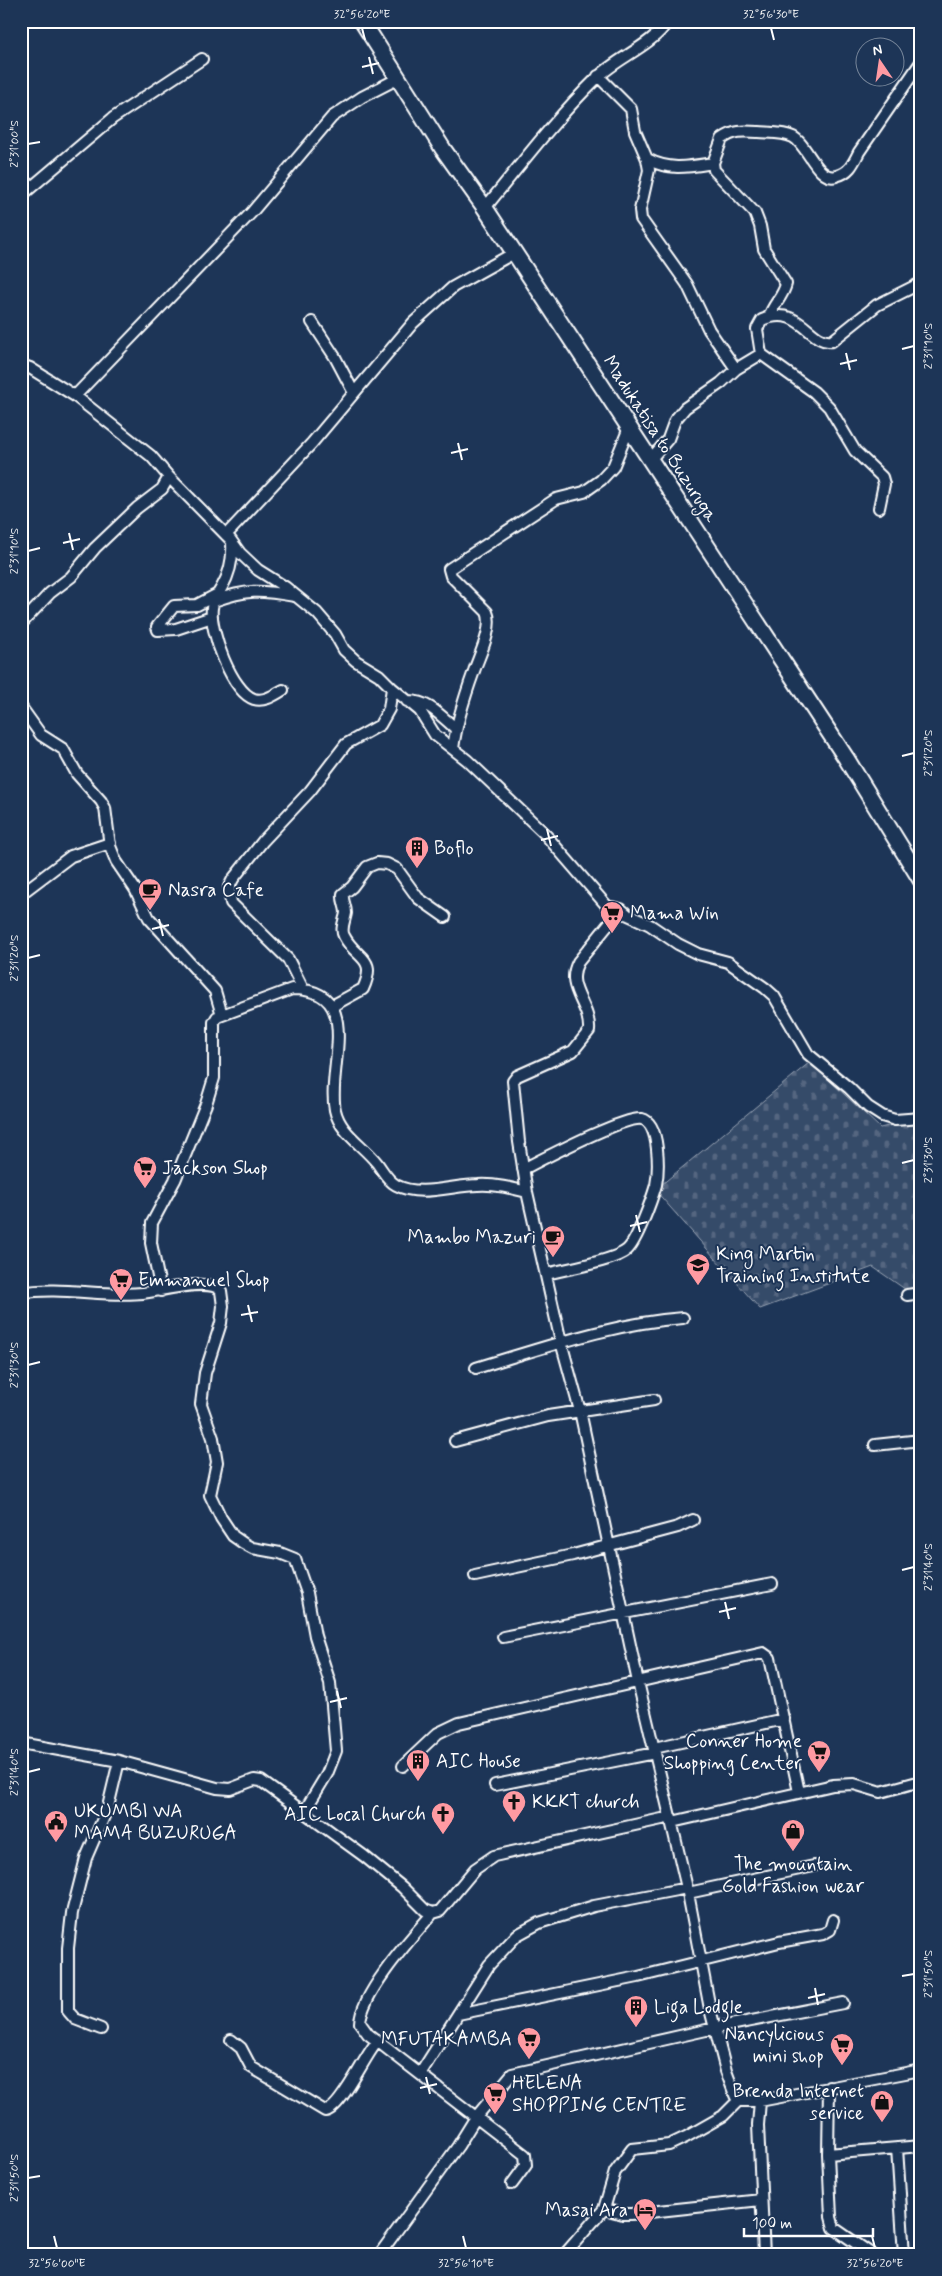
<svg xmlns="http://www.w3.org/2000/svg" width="942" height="2276" font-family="Mynerve,sans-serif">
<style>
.cemetery{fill:url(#cemetery-stones);stroke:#9aa5b4}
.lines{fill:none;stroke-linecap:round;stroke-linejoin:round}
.minor-casing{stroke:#fff;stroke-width:14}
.secondary-casing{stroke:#fff;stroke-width:19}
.minor{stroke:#1d3557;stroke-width:10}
.secondary{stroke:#1d3557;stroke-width:15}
.ticks{fill:none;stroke:#fff;stroke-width:2}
.labels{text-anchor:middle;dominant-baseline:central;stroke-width:4;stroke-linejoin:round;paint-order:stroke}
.street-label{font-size:19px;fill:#fff;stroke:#1d3557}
.poi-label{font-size:19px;fill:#fff;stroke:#1d3557;text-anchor:start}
.neatline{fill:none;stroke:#fff;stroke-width:2}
.ticks-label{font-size:12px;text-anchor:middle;fill:#fff}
</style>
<defs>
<pattern id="cemetery-stones" width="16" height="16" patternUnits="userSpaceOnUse" patternTransform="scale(1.25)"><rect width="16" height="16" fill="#364b69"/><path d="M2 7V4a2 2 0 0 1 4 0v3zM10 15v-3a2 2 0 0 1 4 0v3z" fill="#546680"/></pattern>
</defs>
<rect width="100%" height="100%" fill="#1d3557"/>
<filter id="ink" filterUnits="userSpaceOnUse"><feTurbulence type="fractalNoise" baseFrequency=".02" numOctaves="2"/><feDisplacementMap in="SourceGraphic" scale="10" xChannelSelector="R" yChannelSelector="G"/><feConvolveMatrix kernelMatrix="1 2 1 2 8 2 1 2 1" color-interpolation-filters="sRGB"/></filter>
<g filter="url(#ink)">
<path class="cemetery" d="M810,1062L880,1128L921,1118V1295L915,1296L873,1267L760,1309L655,1190Z"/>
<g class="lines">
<g class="minor-casing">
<path id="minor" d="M598,76L631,109L635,131L647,159L649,170L640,210L641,219L687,284L709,330L736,369
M647,159C670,171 688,167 713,163
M21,196L113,118L202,59
M485,208C521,164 556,118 597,78C618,57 652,46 668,21
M769,317C773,304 783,297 786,284L764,249L760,226L755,213L714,170L713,163L722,139C734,130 744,131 759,132C769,133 783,132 793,137C807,144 818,182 836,176C849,173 853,164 859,152L921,62
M312,322L335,357L354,393
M761,354L814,392L829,407L855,451L882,477L884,484L879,508
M21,365L30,368L75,396L151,456L169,477L230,539L240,553L258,570L285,587L317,613L335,634L344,650L356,661L379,675L392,688L420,711L435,735L467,760L544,833L607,906L621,909L628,915L650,925L678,944L698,954L728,962L765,988L774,996L808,1054L849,1088L868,1107L882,1116L895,1120L921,1118
M75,396L252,212L332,117L362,97L399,78
M650,460L668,439L675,420L685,408L721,383L736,369L761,354L757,329L762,320C800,303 810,345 832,341L877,305L921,283
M226,535L312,443L413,323L453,287L514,253
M232,543C233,559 230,573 222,587C218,594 213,600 212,608C209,630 232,692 254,699C265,702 274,695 283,690
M214,601C247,589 260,590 295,596
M212,617L176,629L158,630L157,627L174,606L197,605L216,595
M21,624L50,593L71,577L95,548L137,508L162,489L169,477
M407,701C428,700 441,716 456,729
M21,707L41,735L63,749L77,774L101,801L105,808L110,846L116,861L135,889L149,918L215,991L222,1015
M453,749C456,723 465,696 474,671C479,656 494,627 487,612L451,576L449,569L556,499L584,492L601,480L613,467L629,428
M21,891L26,890L71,856L110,843
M621,909L578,962C564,988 591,1004 589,1031L573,1051L517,1076L513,1081L519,1142L527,1192L561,1342L580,1411L638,1682L687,1888L710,2009L726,2071L735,2095L738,2101H760L921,2070
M303,989L288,959L231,903L229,887L233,879L263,841L310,791L346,744L380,725L389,709L392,688
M332,1006L363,989C378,956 356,960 344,936C340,929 345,920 346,913C346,906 342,901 343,894L352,887L367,867L377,863L387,864L397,869L418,898L445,917
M523,1169C543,1159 624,1116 642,1119C660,1123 659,1170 656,1185C652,1199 637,1241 627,1250C615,1261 565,1269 547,1274
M161,1291L151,1243L152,1223L175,1180L206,1104L214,1078V1022L217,1017L292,989C366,989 326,1068 335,1110C340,1133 363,1145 377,1163C383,1171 387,1180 396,1185C420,1198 453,1185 478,1185C495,1184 511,1188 527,1192
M21,1293C60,1286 103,1297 143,1293C160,1291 211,1277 221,1291L223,1306L221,1323L205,1373L201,1404L213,1438L217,1462L210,1495L221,1518L233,1536L243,1543L252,1548L280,1553L295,1559L307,1593L315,1636L330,1683L336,1751L327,1774L304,1812
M907,1295L921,1293
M476,1368C543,1348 613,1323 683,1318
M455,1441L548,1416L654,1400
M875,1445L921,1440
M475,1576L573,1555L678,1527L693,1520
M503,1637L772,1584
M21,1743L119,1761L217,1788L230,1789L254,1780L261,1781L364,1856L402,1887L425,1910L433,1913L440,1911L475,1869L494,1856L671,1817
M654,1748L784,1719
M403,1766L438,1733L459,1723L763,1653L770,1658L799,1792
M495,1785L655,1753
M672,1822L833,1785L854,1784L881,1792L921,1781
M688,1893L814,1866
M433,1913C413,1936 361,1993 360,2023L368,2034L525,2155L526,2165L512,2184
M458,2014L638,1977L779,1942L823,1934L830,1930L833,1920
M101,2029L75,2019L68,2011V1948L72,1913L86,1858L108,1807L119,1761
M231,2040L241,2048L251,2067L325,2111C340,2111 365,2055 377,2042
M420,2074L489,1965L517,1935L539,1923L594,1906L687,1888
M829,2087L828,2154L831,2217L834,2228L873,2255
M760,2101L758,2125L764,2255
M897,2148L904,2255
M828,2154L921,2146
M604,2209L623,2214H631L761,2200
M379,2255L458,2146L476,2117L512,2074L715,2028L843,2003
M564,2255L604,2209L615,2172L632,2149L669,2145L686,2137L723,2116L738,2101"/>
</g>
<g class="secondary-casing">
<path id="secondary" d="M362,21L443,149L485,208L846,758L921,880"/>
</g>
<use href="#minor" class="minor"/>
<use href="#secondary" class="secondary"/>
</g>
</g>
<path class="ticks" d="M362,28L365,40M771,28L774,40M369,57L373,74M362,67L379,63M28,144L40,142M902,349L914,346M846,353L850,370M840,364L857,360M458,443L462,460M451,453L468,449M69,533L73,550M63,543L80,539M28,551L40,548M902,756L914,753M547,829L551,846M541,840L558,836M159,919L163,936M152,929L169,925M28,958L40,955M902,1163L914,1160M636,1215L640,1232M630,1226L647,1222M248,1305L252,1322M241,1315L258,1312M28,1365L40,1362M902,1570L914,1567M725,1602L729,1619M719,1612L736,1608M337,1691L341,1708M330,1702L347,1698M28,1772L40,1769M902,1976L914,1974M815,1988L818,2005M808,1998L825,1994M426,2077L430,2094M420,2088L437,2084M28,2178L40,2176M54,2236L57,2248M463,2236L466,2248M872,2236L875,2248"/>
<defs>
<g id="building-pin" transform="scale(1.25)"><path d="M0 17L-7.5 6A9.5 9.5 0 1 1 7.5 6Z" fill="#ff9aa2" stroke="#1d3557"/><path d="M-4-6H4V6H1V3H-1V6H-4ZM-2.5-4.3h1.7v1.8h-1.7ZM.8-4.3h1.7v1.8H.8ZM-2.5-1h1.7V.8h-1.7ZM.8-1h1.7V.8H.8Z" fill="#111"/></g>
<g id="cafe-pin" transform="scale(1.25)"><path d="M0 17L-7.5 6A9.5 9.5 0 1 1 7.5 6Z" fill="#ff9aa2" stroke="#1d3557"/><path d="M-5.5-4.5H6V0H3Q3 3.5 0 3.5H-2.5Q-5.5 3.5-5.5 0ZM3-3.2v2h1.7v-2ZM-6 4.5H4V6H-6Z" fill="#111"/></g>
<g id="supermarket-pin" transform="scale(1.25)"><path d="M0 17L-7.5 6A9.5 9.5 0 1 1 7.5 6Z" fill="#ff9aa2" stroke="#1d3557"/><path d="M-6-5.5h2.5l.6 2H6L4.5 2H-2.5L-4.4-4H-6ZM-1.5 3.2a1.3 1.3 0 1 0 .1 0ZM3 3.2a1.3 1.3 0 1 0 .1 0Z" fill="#111"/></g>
<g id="university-pin" transform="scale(1.25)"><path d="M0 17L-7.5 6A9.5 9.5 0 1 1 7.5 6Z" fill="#ff9aa2" stroke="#1d3557"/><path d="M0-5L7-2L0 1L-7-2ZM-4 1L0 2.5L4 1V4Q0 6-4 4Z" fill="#111"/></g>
<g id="church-pin" transform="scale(1.25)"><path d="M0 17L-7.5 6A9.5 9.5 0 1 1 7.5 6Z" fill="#ff9aa2" stroke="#1d3557"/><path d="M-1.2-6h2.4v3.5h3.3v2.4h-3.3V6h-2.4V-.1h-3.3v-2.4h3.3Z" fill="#111"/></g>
<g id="civic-pin" transform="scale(1.25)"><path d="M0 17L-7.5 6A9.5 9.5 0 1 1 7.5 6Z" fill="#ff9aa2" stroke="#1d3557"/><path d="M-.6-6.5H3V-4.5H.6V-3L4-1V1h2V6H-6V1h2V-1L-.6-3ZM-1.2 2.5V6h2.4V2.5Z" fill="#111"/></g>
<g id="shop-pin" transform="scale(1.25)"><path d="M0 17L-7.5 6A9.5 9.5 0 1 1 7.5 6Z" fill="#ff9aa2" stroke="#1d3557"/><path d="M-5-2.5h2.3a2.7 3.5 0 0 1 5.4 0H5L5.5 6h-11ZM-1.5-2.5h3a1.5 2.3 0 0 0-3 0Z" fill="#111"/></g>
<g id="hotel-pin" transform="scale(1.25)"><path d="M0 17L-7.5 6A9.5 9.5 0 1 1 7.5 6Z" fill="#ff9aa2" stroke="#1d3557"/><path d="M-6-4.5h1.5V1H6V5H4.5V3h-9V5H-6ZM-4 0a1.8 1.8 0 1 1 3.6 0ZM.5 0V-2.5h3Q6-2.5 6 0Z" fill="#111"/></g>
</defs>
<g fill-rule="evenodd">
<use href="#building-pin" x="417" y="848"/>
<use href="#cafe-pin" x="150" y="890"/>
<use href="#supermarket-pin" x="612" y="913"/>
<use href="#supermarket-pin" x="145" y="1168"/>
<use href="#cafe-pin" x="553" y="1237"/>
<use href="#university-pin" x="698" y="1265"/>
<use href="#supermarket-pin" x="121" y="1280"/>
<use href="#supermarket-pin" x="819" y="1752"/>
<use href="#building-pin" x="418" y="1761"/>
<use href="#church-pin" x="514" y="1802"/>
<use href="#church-pin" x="443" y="1814"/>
<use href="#civic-pin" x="56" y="1822"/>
<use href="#shop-pin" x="793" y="1831"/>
<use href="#building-pin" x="636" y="2007"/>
<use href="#supermarket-pin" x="529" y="2039"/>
<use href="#supermarket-pin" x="842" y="2045"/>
<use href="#supermarket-pin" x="495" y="2094"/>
<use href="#shop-pin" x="882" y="2102"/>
<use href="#hotel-pin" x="645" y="2210"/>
</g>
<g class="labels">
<g class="street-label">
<text transform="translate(660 439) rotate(57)">Madukatisa to Buzuruga</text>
</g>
<g class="poi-label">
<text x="434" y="848">Boflo</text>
<text x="168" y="890">Nasra Cafe</text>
<text x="630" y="913">Mama Win</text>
<text x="162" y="1168">Jackson Shop</text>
<text x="536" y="1237" text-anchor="end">Mambo Mazuri</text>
<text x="716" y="1254">King Martin<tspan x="716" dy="22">Training Institute</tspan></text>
<text x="138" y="1280">Emmanuel Shop</text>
<text x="802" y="1741" text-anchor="end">Conner Home<tspan x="802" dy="22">Shopping Center</tspan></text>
<text x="436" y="1761">AIC House</text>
<text x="532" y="1802">KKKT church</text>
<text x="74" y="1811">UKUMBI WA<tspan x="74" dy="22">MAMA BUZURUGA</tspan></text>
<text x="426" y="1814" text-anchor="end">AIC Local Church</text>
<text x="793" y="1864" text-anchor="middle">The mountain<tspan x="793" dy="22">Gold Fashion wear</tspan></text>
<text x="654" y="2007">Liga Lodgle</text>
<text x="824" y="2034" text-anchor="end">Nancylicious<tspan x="824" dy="22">mini shop</tspan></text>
<text x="512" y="2039" text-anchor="end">MFUTAKAMBA</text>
<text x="512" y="2083">HELENA<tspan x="512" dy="22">SHOPPING CENTRE</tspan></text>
<text x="864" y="2091" text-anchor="end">Brenda Internet<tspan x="864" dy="22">service</tspan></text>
<text x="628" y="2210" text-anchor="end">Masai Ara</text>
</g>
</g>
<rect width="942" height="2276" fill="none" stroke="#1d3557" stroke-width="55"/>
<g transform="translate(880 62) rotate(347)"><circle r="24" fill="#1d3557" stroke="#77869a"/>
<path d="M0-4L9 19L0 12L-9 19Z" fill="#ff9aa2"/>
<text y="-8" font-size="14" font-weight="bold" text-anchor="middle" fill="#ffffff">N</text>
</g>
<path d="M744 2228v8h129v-8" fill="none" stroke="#ffffff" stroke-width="2.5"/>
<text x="752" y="2228" font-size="15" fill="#ffffff" stroke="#1d3557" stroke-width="4" paint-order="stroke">100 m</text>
<rect x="28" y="28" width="886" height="2220" class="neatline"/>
<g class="ticks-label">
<text x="362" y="18">32°56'20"E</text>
<text x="771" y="18">32°56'30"E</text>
<text transform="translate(14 144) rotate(-90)" y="4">2°31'00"S</text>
<text transform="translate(928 346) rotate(-90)" y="4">2°31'10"S</text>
<text transform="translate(14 551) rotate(-90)" y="4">2°31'10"S</text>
<text transform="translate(928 753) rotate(-90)" y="4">2°31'20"S</text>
<text transform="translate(14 958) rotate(-90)" y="4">2°31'20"S</text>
<text transform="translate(928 1160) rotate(-90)" y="4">2°31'30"S</text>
<text transform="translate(14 1365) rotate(-90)" y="4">2°31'30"S</text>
<text transform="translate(928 1567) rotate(-90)" y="4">2°31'40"S</text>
<text transform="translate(14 1772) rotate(-90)" y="4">2°31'40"S</text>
<text transform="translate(928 1974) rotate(-90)" y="4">2°31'50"S</text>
<text transform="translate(14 2178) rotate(-90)" y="4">2°31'50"S</text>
<text x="57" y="2267">32°56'00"E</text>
<text x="466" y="2267">32°56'10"E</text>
<text x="875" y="2267">32°56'20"E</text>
</g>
</svg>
